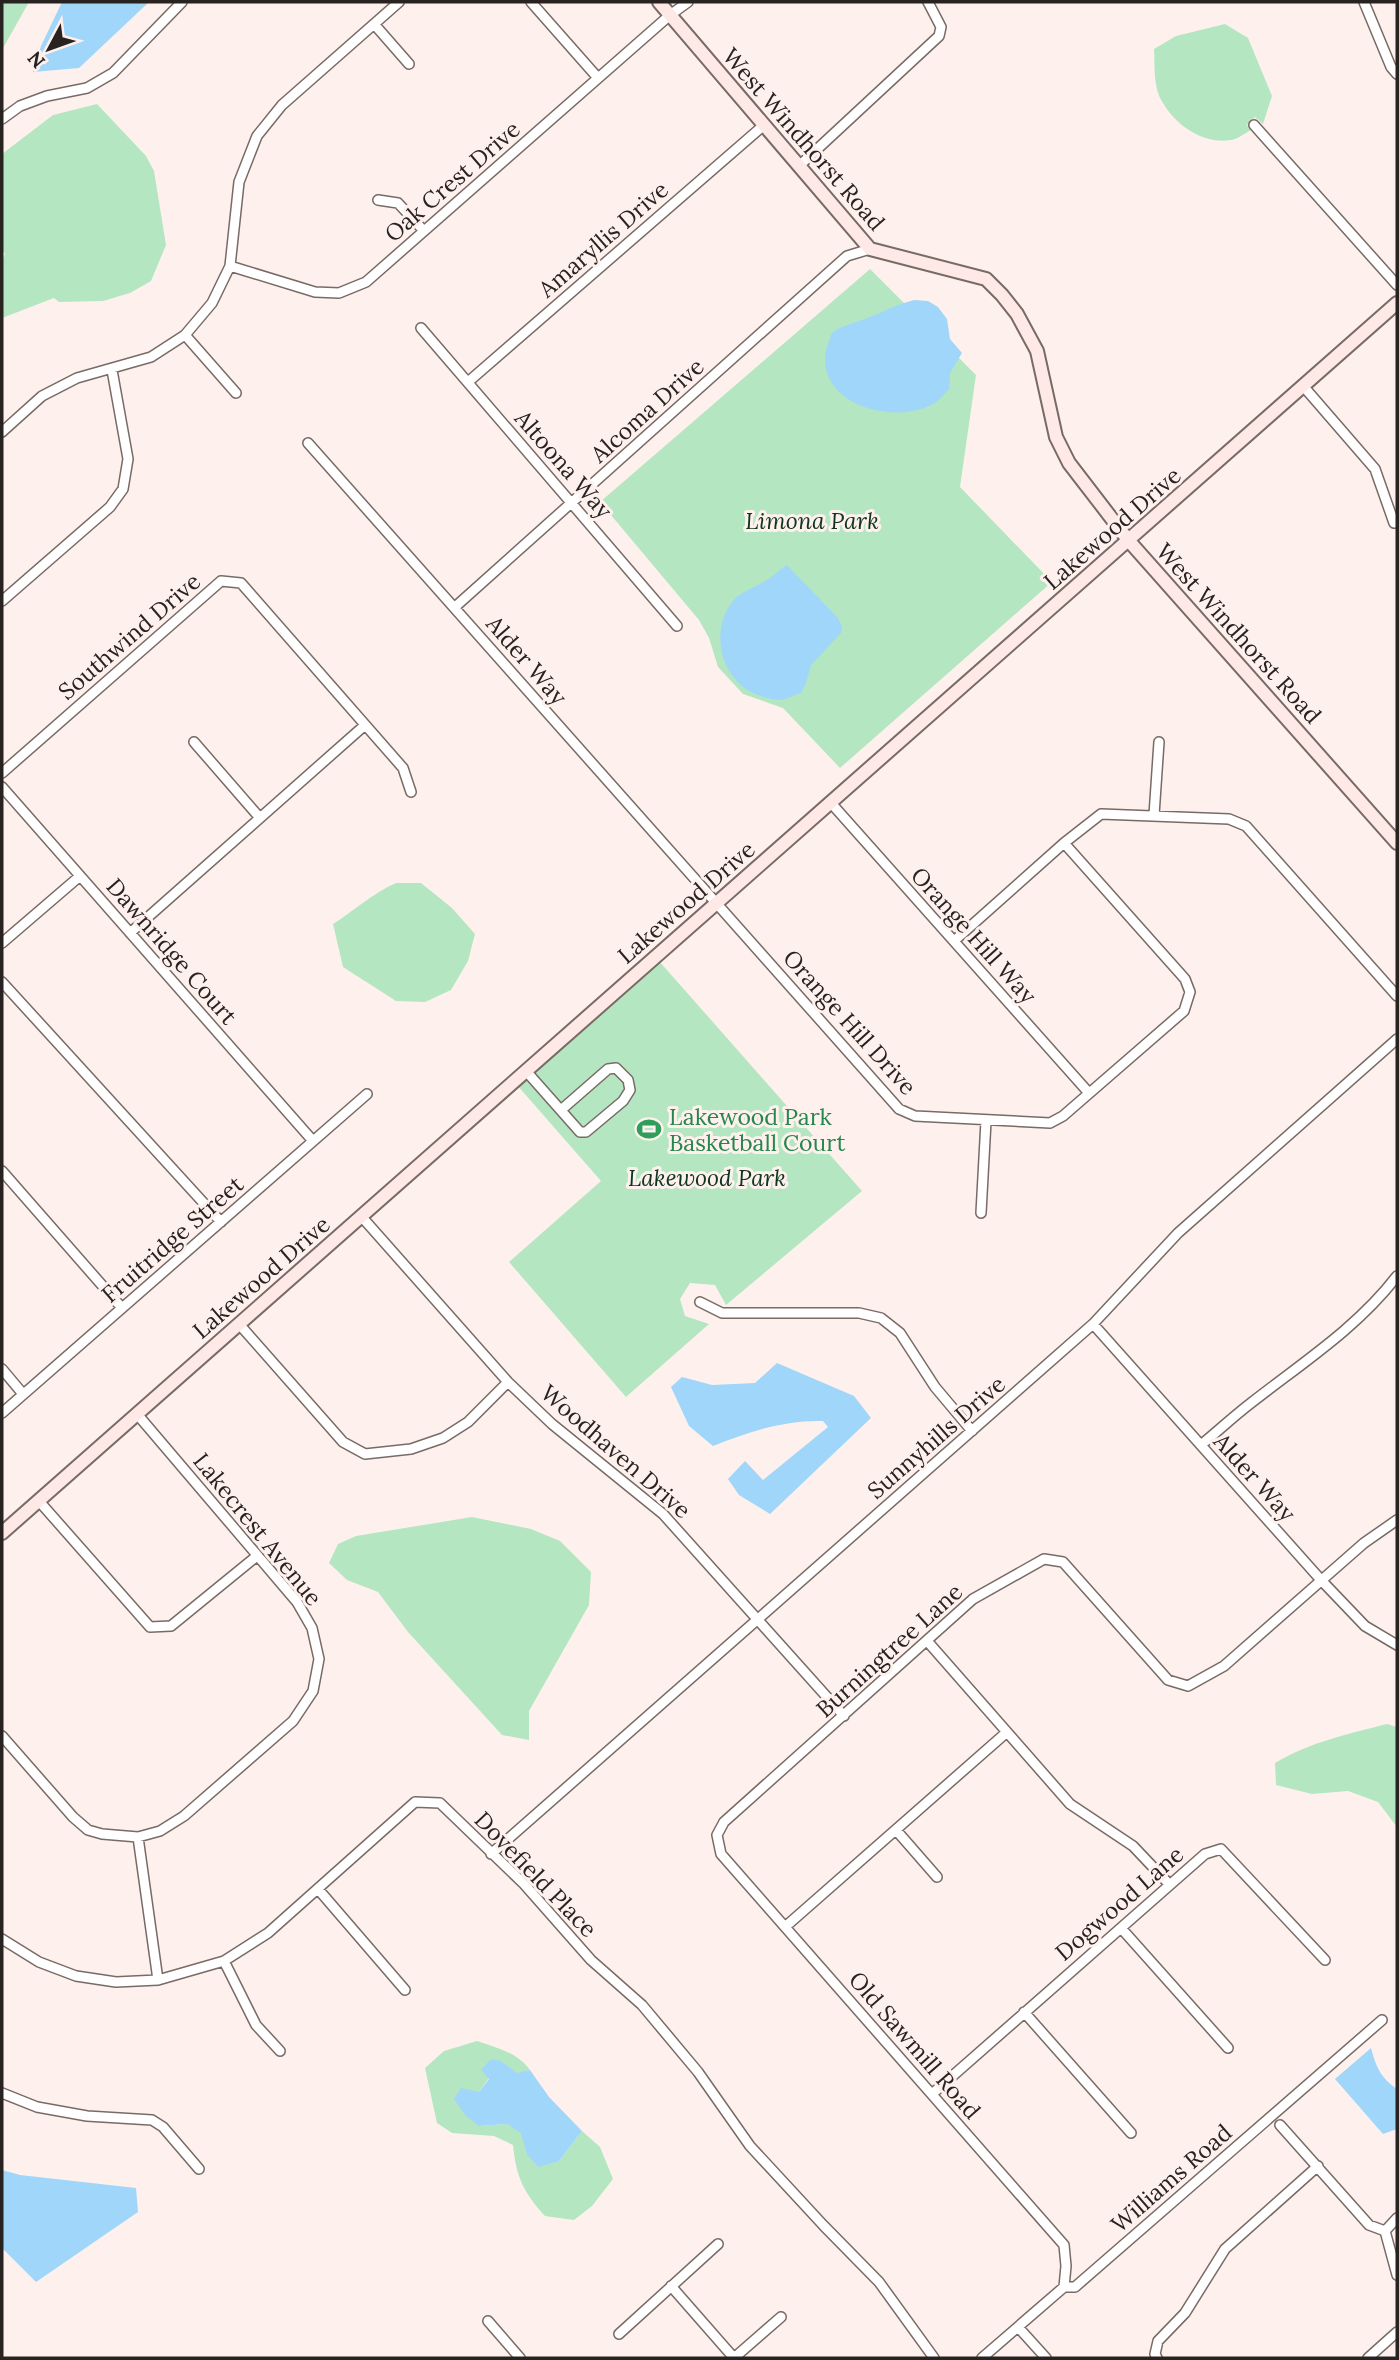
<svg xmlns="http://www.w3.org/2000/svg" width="1399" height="2360" font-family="Lora,serif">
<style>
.green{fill:#b5e6c2}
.water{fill:#9fd6f9}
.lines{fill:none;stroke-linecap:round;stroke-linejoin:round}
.street-casing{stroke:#786a65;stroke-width:12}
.secondary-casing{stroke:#786a65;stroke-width:16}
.street{stroke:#fff;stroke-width:9}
.secondary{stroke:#fee9e6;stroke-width:12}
.labels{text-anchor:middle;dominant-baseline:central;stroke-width:6;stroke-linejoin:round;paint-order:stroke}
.street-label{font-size:23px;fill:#282220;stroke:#fef1ed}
.park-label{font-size:23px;font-style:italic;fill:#0e351d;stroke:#fef1ed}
.leisure-label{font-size:23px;fill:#27864d;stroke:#fef1ed;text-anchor:start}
</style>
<rect width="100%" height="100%" fill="#fef1ed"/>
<path class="green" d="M2,2H29L2,50Z
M1225,24L1248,38L1272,96L1263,124L1255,117L1247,125L1251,130C1245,133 1238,139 1231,140C1205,145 1176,126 1163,103C1153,88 1155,67 1154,49L1176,36Z
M97,104L146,156L154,171L166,245L151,281L130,293L103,301L59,302L54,298L2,318V260L5,254L2,250V154L53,115Z
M870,269L976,375L960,487L1052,582L840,768L783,708L743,694L718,667L709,638L699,620L600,502Z
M396,883H421L452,908L475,934L468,961L451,990L425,1002L396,1001L343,967L333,924C355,910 373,893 396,883Z
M659,961L862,1191L726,1305L715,1285L690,1283L680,1299L685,1316L709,1324L626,1397L509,1262L601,1181L517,1085Z
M472,1517L531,1529L560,1541L591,1572L589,1605L529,1711V1740L502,1735L408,1632L378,1592L347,1580L329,1563L338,1544L356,1536Z
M1387,1724L1397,1727V1827L1378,1802L1348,1791L1312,1794L1276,1785L1275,1763C1310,1742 1348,1734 1387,1724Z
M477,2041C497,2048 517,2052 530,2070L517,2074L501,2061L479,2092V2126L507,2124L522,2133L527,2154L559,2161L582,2131L600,2147L613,2179L592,2206L574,2220L545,2216C524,2193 516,2177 513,2145L494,2136L452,2133L437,2123L425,2068L444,2051Z"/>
<path class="water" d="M62,2H149L79,68L33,72L41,46Z
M914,300L928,301L938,307L947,319L950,339L962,353L950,373L949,389C944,394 939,401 933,404C897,424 825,408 825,359C825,350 829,341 832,333C844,324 857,323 870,317C885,311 898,304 914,300Z
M787,565L838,618L842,627L841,633L811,665L806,683L801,693C794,695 787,699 780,700C775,700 769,698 764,697C725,687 708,639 730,605C740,590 756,588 770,578C776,574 780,569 787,565Z
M777,1363L854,1396L871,1418L770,1514L739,1495L728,1479L745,1461L763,1480L828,1427L823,1421C783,1420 749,1432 713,1446L689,1426L671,1387L682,1377L712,1385L755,1383Z
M1371,2048C1376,2067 1381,2078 1397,2089V2129L1383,2134L1335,2079Z
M491,2059L501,2061L517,2073L530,2070L549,2097L582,2131L559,2161L538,2167L527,2154L521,2133L507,2124L479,2126L466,2116L454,2099L461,2088L479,2092L489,2079L481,2070Z
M2,2170L20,2175L136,2188L138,2212L36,2282L2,2248Z"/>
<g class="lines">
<g class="street-casing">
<path id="street" d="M531,2L598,78
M1364,2L1391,67L1397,74
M374,24L409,64
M2,119L20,106L47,96L87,88L113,73L182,2
M1254,125L1397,285
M799,166L939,36L941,27L928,2
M378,200L398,203L424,231
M230,266L315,292L339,293L366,282L670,15L688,2
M421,328L677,626
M185,335L236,393
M468,382L764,125
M1304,387L1375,469L1394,523
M2,432L42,396L77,378L151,357L185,335L212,303L230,266L239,182L257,136L282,105L399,2
M308,443L899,1109L915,1116L1050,1123L1063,1116L1184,1011L1190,992L1185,979L1064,843
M2,601L110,507L123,489L128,459L112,370
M455,607L847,256L870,249
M194,742L260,818
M2,773L221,581L241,583L403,768L411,792
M2,787L313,1141
M831,803L1089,1093
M1154,815L1159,742
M130,933L365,725
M954,941L1064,843L1101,814L1229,819L1246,826L1397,996
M2,943L80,876
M2,982L221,1222
M526,1071L580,1132H586L623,1101L630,1090L628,1080L616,1068L608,1069L561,1110
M2,1171L122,1308
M981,1213L986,1121
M361,1216L508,1382L552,1424L663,1514L844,1716
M700,1302L722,1313H859L881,1318L900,1333L935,1387L972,1431
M239,1324L343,1442L365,1454L411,1449L443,1438L468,1422L508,1382
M1093,1324L1321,1580L1365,1626L1397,1645
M2,1369L23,1394
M2,1413L367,1094
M1201,1445C1218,1431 1234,1416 1251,1403C1302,1363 1357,1328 1397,1276
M38,1500L150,1627L171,1626L257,1556
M928,1642L1070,1804L1133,1846L1169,1884
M2,1736L73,1817L88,1830L102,1834L138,1837L160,1831L184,1816L293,1721L313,1691L319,1659L312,1628L297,1602L137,1414
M896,1830L937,1877
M138,1837L158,1980
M491,1854L1093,1324L1178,1233L1397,1039
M318,1889L405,1990
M785,1927L1007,1732
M1121,1928L1228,2048
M2,1939L39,1962L76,1976L116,1982L158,1980L224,1961L268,1933L415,1802L440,1803L524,1884L591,1960L642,2005L698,2072L750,2146L824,2226L879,2282L934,2358
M224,1961L256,2025L280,2051
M1024,2012L1131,2133
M2,2093L37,2107L87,2116L152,2120L163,2127L199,2169
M932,2094L1205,1854L1221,1849L1325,1960
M1280,2125L1369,2225L1385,2231
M1385,2231L1397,2275
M1385,2231L1397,2218
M671,2286L734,2358
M1064,2287L1066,2266L1064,2245L721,1854L717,1835L724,1822L973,1599L1044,1559L1063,1562L1168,1680L1188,1686L1224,1666L1364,1543L1397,1520
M488,2321L520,2358
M1018,2327L1046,2358
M619,2334L718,2244
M734,2358L781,2317
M982,2358L1064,2287H1075L1382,2020
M1157,2358L1155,2354L1158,2341L1185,2313L1225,2249L1318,2166
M1368,2358L1397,2332"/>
</g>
<g class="secondary-casing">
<path id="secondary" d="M659,2L870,249L986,279L1002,295L1017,314L1037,351L1056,437L1069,463L1129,541L1397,843
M2,1533L1397,303"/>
</g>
<use href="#street" class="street"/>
<use href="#secondary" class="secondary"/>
</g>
<defs>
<g id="stadium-bare" transform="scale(1.89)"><path d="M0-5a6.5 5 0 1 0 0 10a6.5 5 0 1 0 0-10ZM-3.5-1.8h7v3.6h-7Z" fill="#2e9e5b" stroke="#fef1ed" stroke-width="2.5" paint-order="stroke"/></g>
</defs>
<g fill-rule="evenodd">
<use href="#stadium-bare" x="649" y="1129"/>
</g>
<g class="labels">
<g class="street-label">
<text transform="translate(804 139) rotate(49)">West Windhorst Road</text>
<text transform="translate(452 181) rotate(-41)">Oak Crest Drive</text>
<text transform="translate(603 239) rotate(-41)">Amaryllis Drive</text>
<text transform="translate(647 410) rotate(-42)">Alcoma Drive</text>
<text transform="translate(564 464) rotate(49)">Altoona Way</text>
<text transform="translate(1112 528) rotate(-41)">Lakewood Drive</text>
<text transform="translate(1239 633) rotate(48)">West Windhorst Road</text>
<text transform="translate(129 636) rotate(-41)">Southwind Drive</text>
<text transform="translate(527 660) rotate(49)">Alder Way</text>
<text transform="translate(686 902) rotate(-41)">Lakewood Drive</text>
<text transform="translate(974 935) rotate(48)">Orange Hill Way</text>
<text transform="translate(172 951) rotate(49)">Dawnridge Court</text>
<text transform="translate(850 1022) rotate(48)">Orange Hill Drive</text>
<text transform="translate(172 1239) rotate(-41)">Fruitridge Street</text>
<text transform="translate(261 1277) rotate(-41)">Lakewood Drive</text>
<text transform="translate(936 1437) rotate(-41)">Sunnyhills Drive</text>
<text transform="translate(616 1451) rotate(41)">Woodhaven Drive</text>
<text transform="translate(1255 1477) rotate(48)">Alder Way</text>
<text transform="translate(258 1529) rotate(51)">Lakecrest Avenue</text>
<text transform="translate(889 1650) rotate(-42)">Burningtree Lane</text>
<text transform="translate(536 1874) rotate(46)">Dovefield Place</text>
<text transform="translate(1119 1903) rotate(-41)">Dogwood Lane</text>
<text transform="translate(915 2045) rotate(49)">Old Sawmill Road</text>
<text transform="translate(1171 2178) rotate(-41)">Williams Road</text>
</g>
<g class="park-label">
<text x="812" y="520">Limona Park</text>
<text x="707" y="1177">Lakewood Park</text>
</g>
<g class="leisure-label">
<text x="669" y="1116">Lakewood Park<tspan x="669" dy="26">Basketball Court</tspan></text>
</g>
</g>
<rect width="1399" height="2360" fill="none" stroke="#282220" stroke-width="7"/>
<g transform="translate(49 49) rotate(229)" stroke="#fef1ed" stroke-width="5" paint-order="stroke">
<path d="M0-5L12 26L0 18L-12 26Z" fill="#282220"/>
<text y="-10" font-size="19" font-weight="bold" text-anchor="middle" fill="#282220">N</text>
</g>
</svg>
